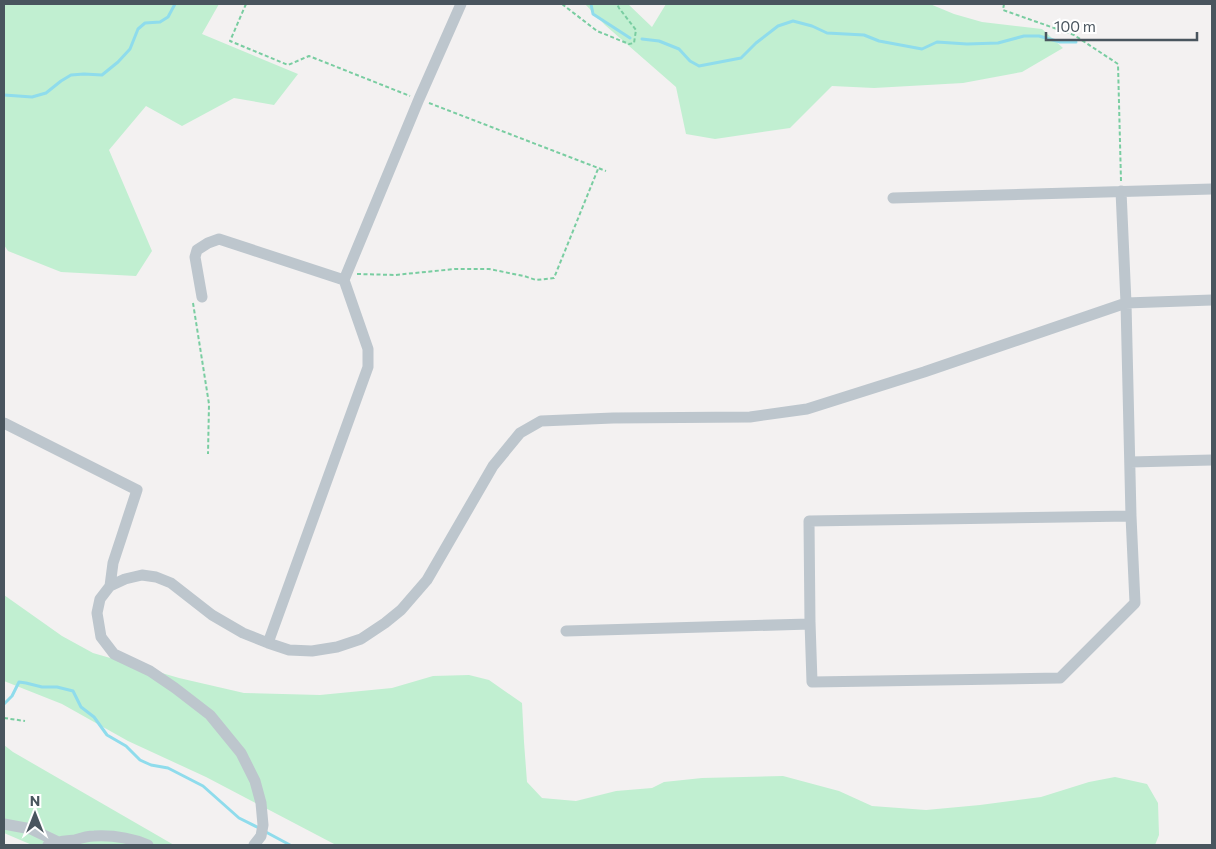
<svg xmlns="http://www.w3.org/2000/svg" width="1216" height="849" font-family="Commissioner,sans-serif">
<style>
.green{fill:#c1efd1}
.lines{fill:none;stroke-linecap:round;stroke-linejoin:round}
.stream{stroke:#8fdcec;stroke-width:3}
.path{stroke:#79cda1;stroke-width:2;stroke-dasharray:4 2.5;stroke-linecap:butt}
.minor{stroke:#bdc6cd;stroke-width:11}
</style>
<rect width="100%" height="100%" fill="#f3f1f1"/>
<path class="green" d="M4,4H219L202,34L298,74L274,105L234,98L182,126L146,106L109,150L152,251L136,276L61,272L8,251L4,245Z
M585,4H628L652,27L666,4H930L954,14L982,22L1042,29L1063,48L1022,72L963,83L874,88L832,86L790,128L715,139L686,134L676,87L605,25Z
M4,595L62,636L93,653L179,678L244,693L320,695L392,688L433,676L469,675L489,680L522,703L524,742L527,782L542,798L576,801L616,791L652,788L664,782L702,778L783,776L839,791L872,806L926,810L980,805L1041,797L1089,782L1115,777L1147,784L1158,803L1159,835L1155,845H336L206,777L128,741L62,704L4,681Z
M4,745L13,752L174,845H32L4,833Z"/>
<g class="lines">
<path class="stream" d="M591,4L593,14L630,38
M642,39L659,41L679,49L690,61L699,66L741,58L756,43L778,26L793,21L812,26L827,33L864,35L879,41L922,49L937,42L967,44L998,43L1024,36H1039L1060,42H1076
M4,95L32,97L46,93L61,81L71,75L84,74L102,75L118,62L130,49L138,29L145,23L160,22L168,17L175,4
M4,704L12,696L19,682L26,683L42,687H57L73,691L81,707L94,717L107,735L126,746L140,760L151,765L168,768L203,786L239,818L259,828
M264,831L290,845"/>
<path class="path" d="M246,4L230,41L288,65L309,56L410,96
M562,4L597,31L629,44L634,43L636,30L619,8L617,4
M1004,4L1003,10L1074,35L1118,64L1121,181
M429,103L606,171
M357,274L395,275L455,269H489L524,276L536,280L554,278L598,169
M193,303L209,404L208,454
M4,718L25,721"/>
<path class="minor" d="M893,198L1212,189
M202,297L195,257L197,250L208,243L219,239L344,280
M4,423L137,490L113,563L110,586
M1130,462L1212,460
M810,622L812,682L1060,678L1135,603L1131,516
M566,631L810,624L809,521L1131,516L1126,303L1121,191
M268,643L368,367V349L344,280L419,99L461,4
M4,824L31,829L56,841
M48,845C57,841 65,841 75,840C81,838 88,836 94,836C113,835 131,838 148,845
M254,845L261,836L263,825L261,803L255,781L241,753L210,715L175,688L150,671L114,654L101,637L97,613L100,599L110,586L125,579L142,575L156,577L171,583L212,615L243,633L268,643L289,650L312,651L337,647L361,639L385,623L401,610L427,580L493,466L520,433L541,421L613,418L750,417L807,409L924,372L1126,303L1212,300"/>
</g>
<rect width="1216" height="849" fill="none" stroke="#49555e" stroke-width="10"/>
<g transform="translate(35 814)" stroke="#ffffff" stroke-width="4" paint-order="stroke">
<path d="M0-4L9 19L0 12L-9 19Z" fill="#49555e"/>
<text y="-8" font-size="14" font-weight="bold" text-anchor="middle" fill="#49555e">N</text>
</g>
<path d="M1046 32v8h151v-8" fill="none" stroke="#49555e" stroke-width="2.5"/>
<text x="1054" y="32" font-size="15" fill="#49555e" stroke="#ffffff" stroke-width="4" paint-order="stroke">100 m</text>
</svg>
